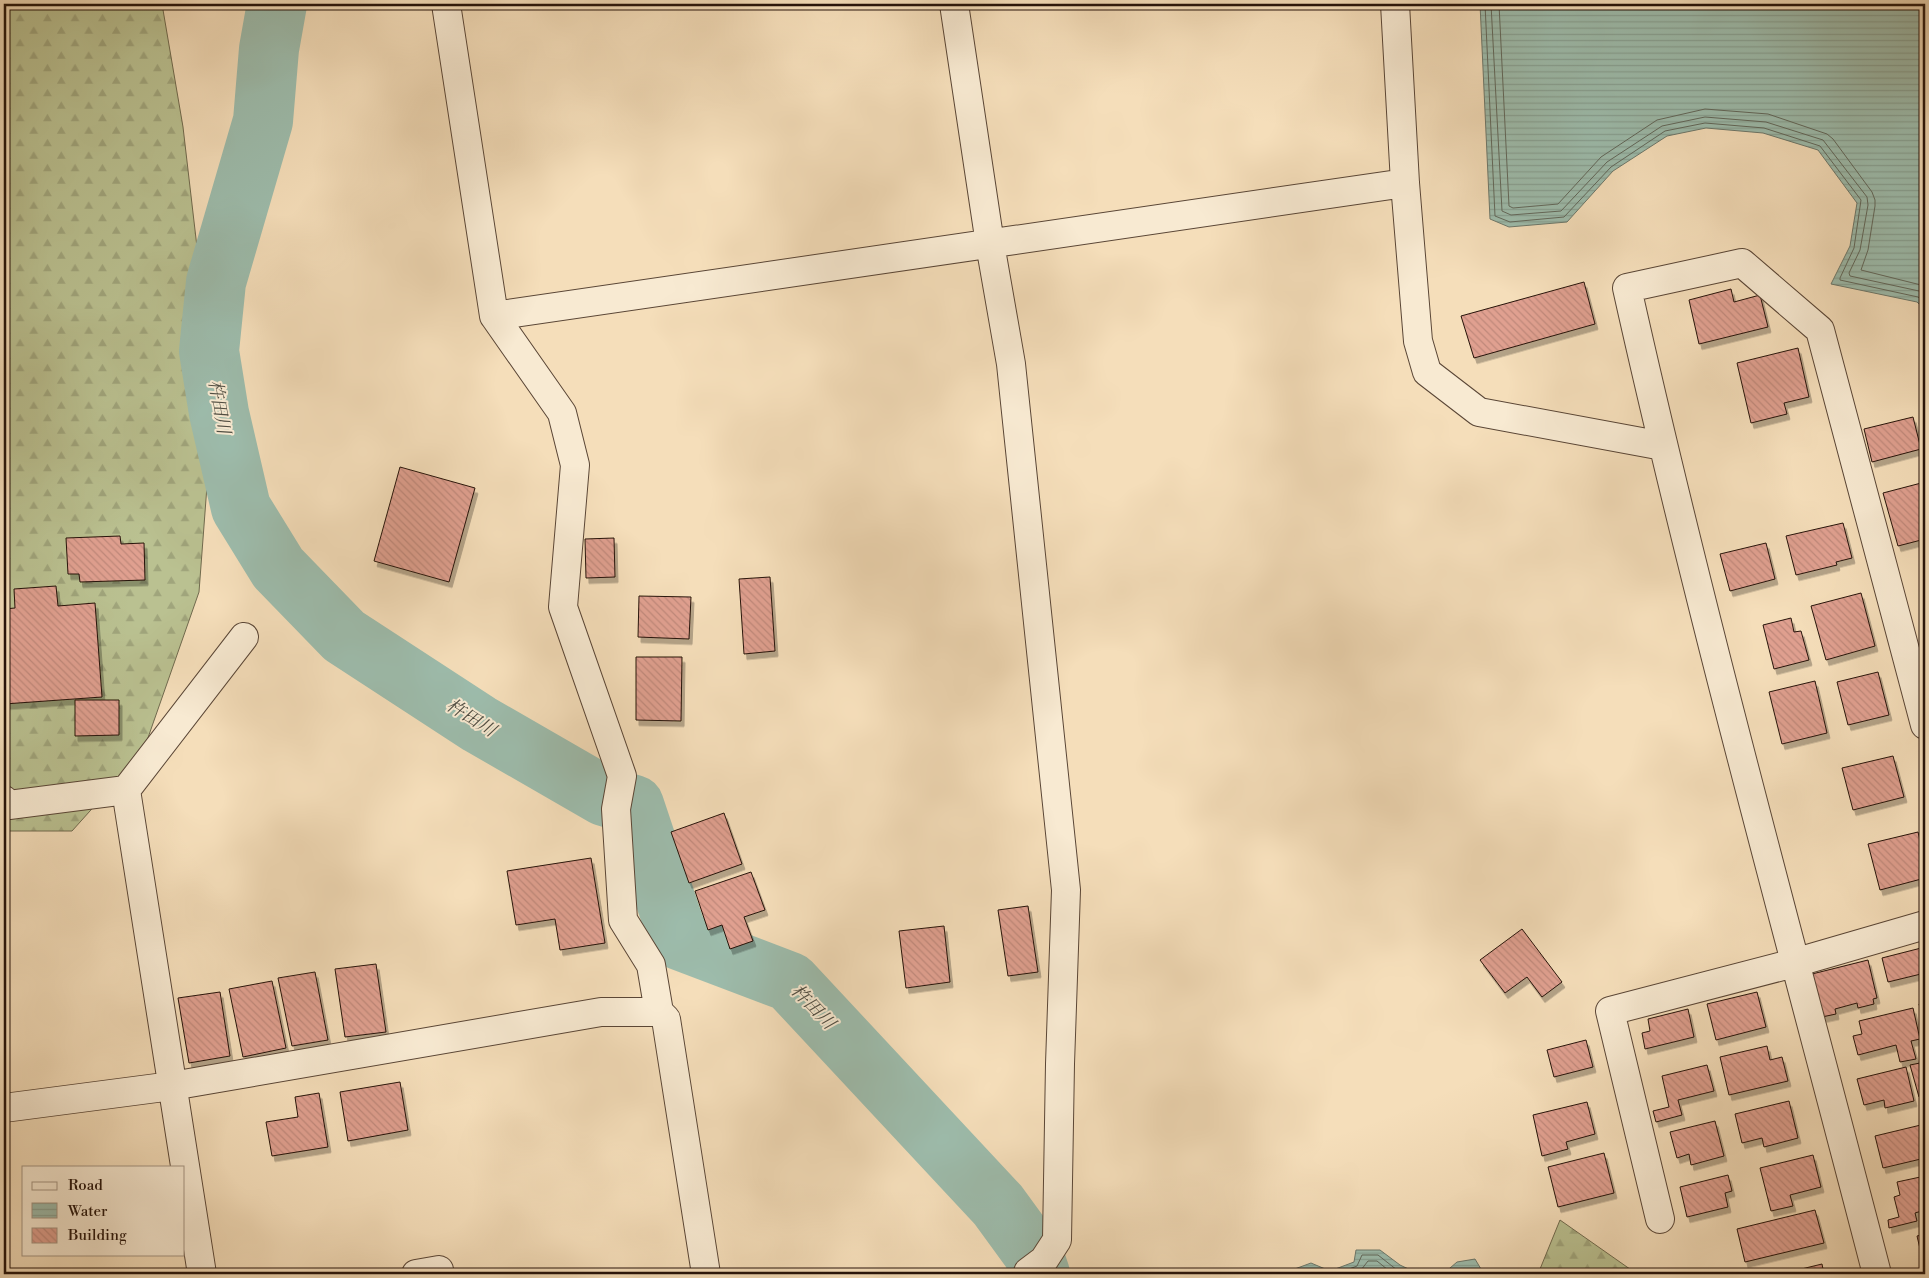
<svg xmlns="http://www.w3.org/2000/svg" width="1929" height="1278" font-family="'Libre Bodoni','Noto Serif JP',serif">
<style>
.forest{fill:url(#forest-firs);stroke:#706a4e}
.water{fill:url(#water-rules);stroke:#6d786b}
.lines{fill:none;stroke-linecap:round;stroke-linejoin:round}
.shore{stroke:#62685b;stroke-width:1}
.river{stroke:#9dbcac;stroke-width:60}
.building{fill:url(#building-back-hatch);stroke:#26130a;filter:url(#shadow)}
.street-casing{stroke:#5a4636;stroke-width:30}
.street{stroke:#f8ead2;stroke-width:28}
.labels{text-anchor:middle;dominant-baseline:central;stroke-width:4;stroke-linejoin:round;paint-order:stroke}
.water-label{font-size:18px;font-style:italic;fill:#504e43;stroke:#f8ead2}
</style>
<defs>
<pattern id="forest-firs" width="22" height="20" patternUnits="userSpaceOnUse" patternTransform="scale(1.25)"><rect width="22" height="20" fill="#bac191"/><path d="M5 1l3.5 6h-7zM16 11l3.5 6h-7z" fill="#a0a57c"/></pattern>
<pattern id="water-rules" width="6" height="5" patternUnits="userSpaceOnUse" patternTransform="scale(1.25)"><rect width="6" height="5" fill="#9dbcac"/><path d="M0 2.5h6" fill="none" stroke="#87a193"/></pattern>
<pattern id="building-back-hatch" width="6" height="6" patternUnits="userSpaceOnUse" patternTransform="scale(1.25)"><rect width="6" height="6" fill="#e0a090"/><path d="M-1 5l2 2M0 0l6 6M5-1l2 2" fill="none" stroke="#c0897b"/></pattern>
<filter id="shadow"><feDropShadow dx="3" dy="5.5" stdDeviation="0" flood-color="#0004"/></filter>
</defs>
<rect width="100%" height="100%" fill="#f5deba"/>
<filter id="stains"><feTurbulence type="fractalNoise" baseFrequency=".004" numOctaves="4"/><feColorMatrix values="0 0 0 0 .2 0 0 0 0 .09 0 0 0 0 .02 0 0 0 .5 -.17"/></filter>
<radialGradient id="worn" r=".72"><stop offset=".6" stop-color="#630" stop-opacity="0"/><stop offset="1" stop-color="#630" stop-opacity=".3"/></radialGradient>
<path class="forest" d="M4,4H162L183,127L214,393L199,592L143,752L72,831H4Z
M1560,1220L1637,1274H1538Z"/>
<path class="water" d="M1480,4H1925V310L1917,302L1831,284L1850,246L1857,203L1818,150L1763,133L1706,128L1667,136L1613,171L1567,222L1509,227L1490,219Z
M1356,1250H1380L1400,1265L1419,1274H1281L1311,1263L1330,1271L1354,1262Z
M1475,1259L1484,1274H1443L1457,1262Z"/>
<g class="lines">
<path class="shore" d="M1485,4L1495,216L1510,222L1564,217L1611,167L1665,131L1705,123L1764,128L1820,146L1861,200L1854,248L1840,278V280L1918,297L1925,303
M1491,4L1502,211L1511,215L1561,211L1607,162L1662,126L1705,117L1766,122L1823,140L1867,197L1868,205L1860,250L1849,273L1850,276L1919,291L1925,295
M1499,4L1509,206L1513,208L1558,204L1601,157L1657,120L1705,109L1768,114L1827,134L1833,139L1872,192L1875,200V206L1868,250L1861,270L1925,286
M1336,1274L1357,1266L1362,1255H1378L1397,1270L1407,1274
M1353,1274L1361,1270L1368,1261H1377L1393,1274"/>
<path class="river" d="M277,4L269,49L263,121L216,282L209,351L219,413L241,508L278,568L344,636L479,724L604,796L634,805L679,940L790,982L998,1205L1033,1253L1040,1274"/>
</g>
<path class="building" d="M1584,282L1595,324L1474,358L1461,316Z
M1731,289L1734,302L1760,295L1768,327L1699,344L1689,300Z
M1798,348L1809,397L1784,403L1787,414L1751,423L1737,363Z
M1913,417L1921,449L1872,462L1864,429Z
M400,467L475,488L449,582L374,561Z
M1925,482V539L1898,546L1883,493Z
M1843,523L1852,558L1836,562L1837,565L1796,575L1786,536Z
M120,536L121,544L144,543L145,580L80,582L79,574H68L66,538Z
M614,538L615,577L586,578L585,539Z
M1766,543L1775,579L1730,591L1720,554Z
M770,577L775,651L744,654L739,579Z
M56,586L58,606L95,603L102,697L4,704V609L15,608L14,589Z
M1861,593L1875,646L1826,660L1811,606Z
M639,596L691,597L689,639L638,637Z
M1791,618L1794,632L1801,631L1809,660L1774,669L1763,625Z
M636,657H682L681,721L636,720Z
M1878,672L1889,715L1848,725L1837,682Z
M1815,681L1827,733L1782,744L1769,692Z
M75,700H119V735L75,736Z
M1893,756L1904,797L1853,810L1842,768Z
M724,813L742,864L689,883L671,832Z
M1918,832L1925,861V878L1880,890L1868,844Z
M591,858L605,943L560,950L555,919L516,925L507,871Z
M751,872L765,910L744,917L753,941L730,949L722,925L708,930L695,891Z
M1028,906L1038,972L1008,976L998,910Z
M944,926L950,982L906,988L899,931Z
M1522,929L1562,982L1542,997L1527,977L1505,993L1480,960Z
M1925,947V973L1888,982L1882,958Z
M1868,960L1877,998L1873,999L1874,1004L1858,1008L1857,1003L1835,1009L1836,1014L1822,1017L1812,974Z
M376,964L386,1032L345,1037L335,969Z
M315,972L328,1040L292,1046L278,978Z
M272,981L286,1048L243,1057L229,989Z
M220,992L230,1056L189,1063L178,998Z
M1757,992L1766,1027L1716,1040L1707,1004Z
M1925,1003V1027L1919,1004Z
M1913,1008L1920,1039L1911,1041L1916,1059L1900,1062L1896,1045L1858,1055L1853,1036L1862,1034L1859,1021Z
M1688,1009L1694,1037L1645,1049L1642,1033L1650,1031L1648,1019Z
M1586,1040L1593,1067L1554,1077L1547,1050Z
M1767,1046L1770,1060L1782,1057L1788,1081L1729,1095L1720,1057Z
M1925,1062V1095L1919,1097L1910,1065Z
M1707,1065L1714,1091L1678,1100L1682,1115L1656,1122L1653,1111L1669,1107L1662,1076Z
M1906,1067L1914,1101L1885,1108L1884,1100L1864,1105L1857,1079Z
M400,1082L408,1130L348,1141L340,1092Z
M319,1093L328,1147L272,1156L266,1122L298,1117L295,1097Z
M1789,1101L1798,1138L1764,1147L1762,1138L1742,1143L1735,1114Z
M1587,1102L1595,1134L1566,1142L1568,1149L1542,1156L1533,1115Z
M1715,1121L1724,1156L1691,1165L1689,1154L1677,1158L1670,1132Z
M1925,1124V1158L1883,1168L1875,1136Z
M1604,1153L1614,1193L1558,1207L1548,1167Z
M1813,1155L1821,1187L1790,1195L1793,1206L1771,1211L1760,1168Z
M1728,1175L1732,1191L1725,1193L1728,1207L1687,1217L1680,1187Z
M1925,1176V1210L1915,1213L1917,1221L1889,1228L1888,1220L1899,1217L1894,1197L1900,1195L1897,1182Z
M1815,1210L1824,1243L1745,1262L1737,1229Z
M1925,1234V1270L1917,1236Z
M1822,1264L1824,1274H1781Z"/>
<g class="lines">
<g class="street-casing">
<path id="street" d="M446,4L494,316L562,413L575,465L563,607L622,776L616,809L623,920L651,965L659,1012L666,1019L706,1274
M954,4L990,244L1011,364L1066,890L1060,1064L1057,1240L1044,1260L1028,1272L1029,1274
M1395,4L1405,183L1418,341L1427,372L1479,412L1663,446
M494,316L1405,183
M126,790L244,637
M4,800L9,805L126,790L202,1274
M4,1108L172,1086L601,1012H659
M1660,1219L1610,1011L1794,963L1925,925
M416,1274L439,1270
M1877,1274C1792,946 1701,619 1627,288L1742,263L1820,330L1925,725"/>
</g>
<use href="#street" class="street"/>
</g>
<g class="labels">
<g class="water-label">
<text transform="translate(219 407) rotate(80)">杵田川</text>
<text transform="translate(471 718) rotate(32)">杵田川</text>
<text transform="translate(813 1007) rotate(46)">杵田川</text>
</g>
</g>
<rect width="1929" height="1278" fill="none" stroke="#f5deba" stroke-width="20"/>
<rect x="5" y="5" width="1919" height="1268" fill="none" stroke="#26130a" stroke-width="2.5"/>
<rect x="10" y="10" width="1909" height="1258" fill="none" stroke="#26130a"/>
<rect x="22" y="1166" width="162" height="90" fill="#f8ead2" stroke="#a49482"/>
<rect x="32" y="1182" width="25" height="8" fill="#f8ead2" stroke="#a49482"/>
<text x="68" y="1190" font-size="15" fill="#26130a">Road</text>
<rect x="32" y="1203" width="25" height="15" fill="url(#water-rules)" stroke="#a49482"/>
<text x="68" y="1216" font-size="15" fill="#26130a">Water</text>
<rect x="32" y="1228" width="25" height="15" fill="url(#building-back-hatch)" stroke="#a49482"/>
<text x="68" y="1240" font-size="15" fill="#26130a">Building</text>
<rect width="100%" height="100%" filter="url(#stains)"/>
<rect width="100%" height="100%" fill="url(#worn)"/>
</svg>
